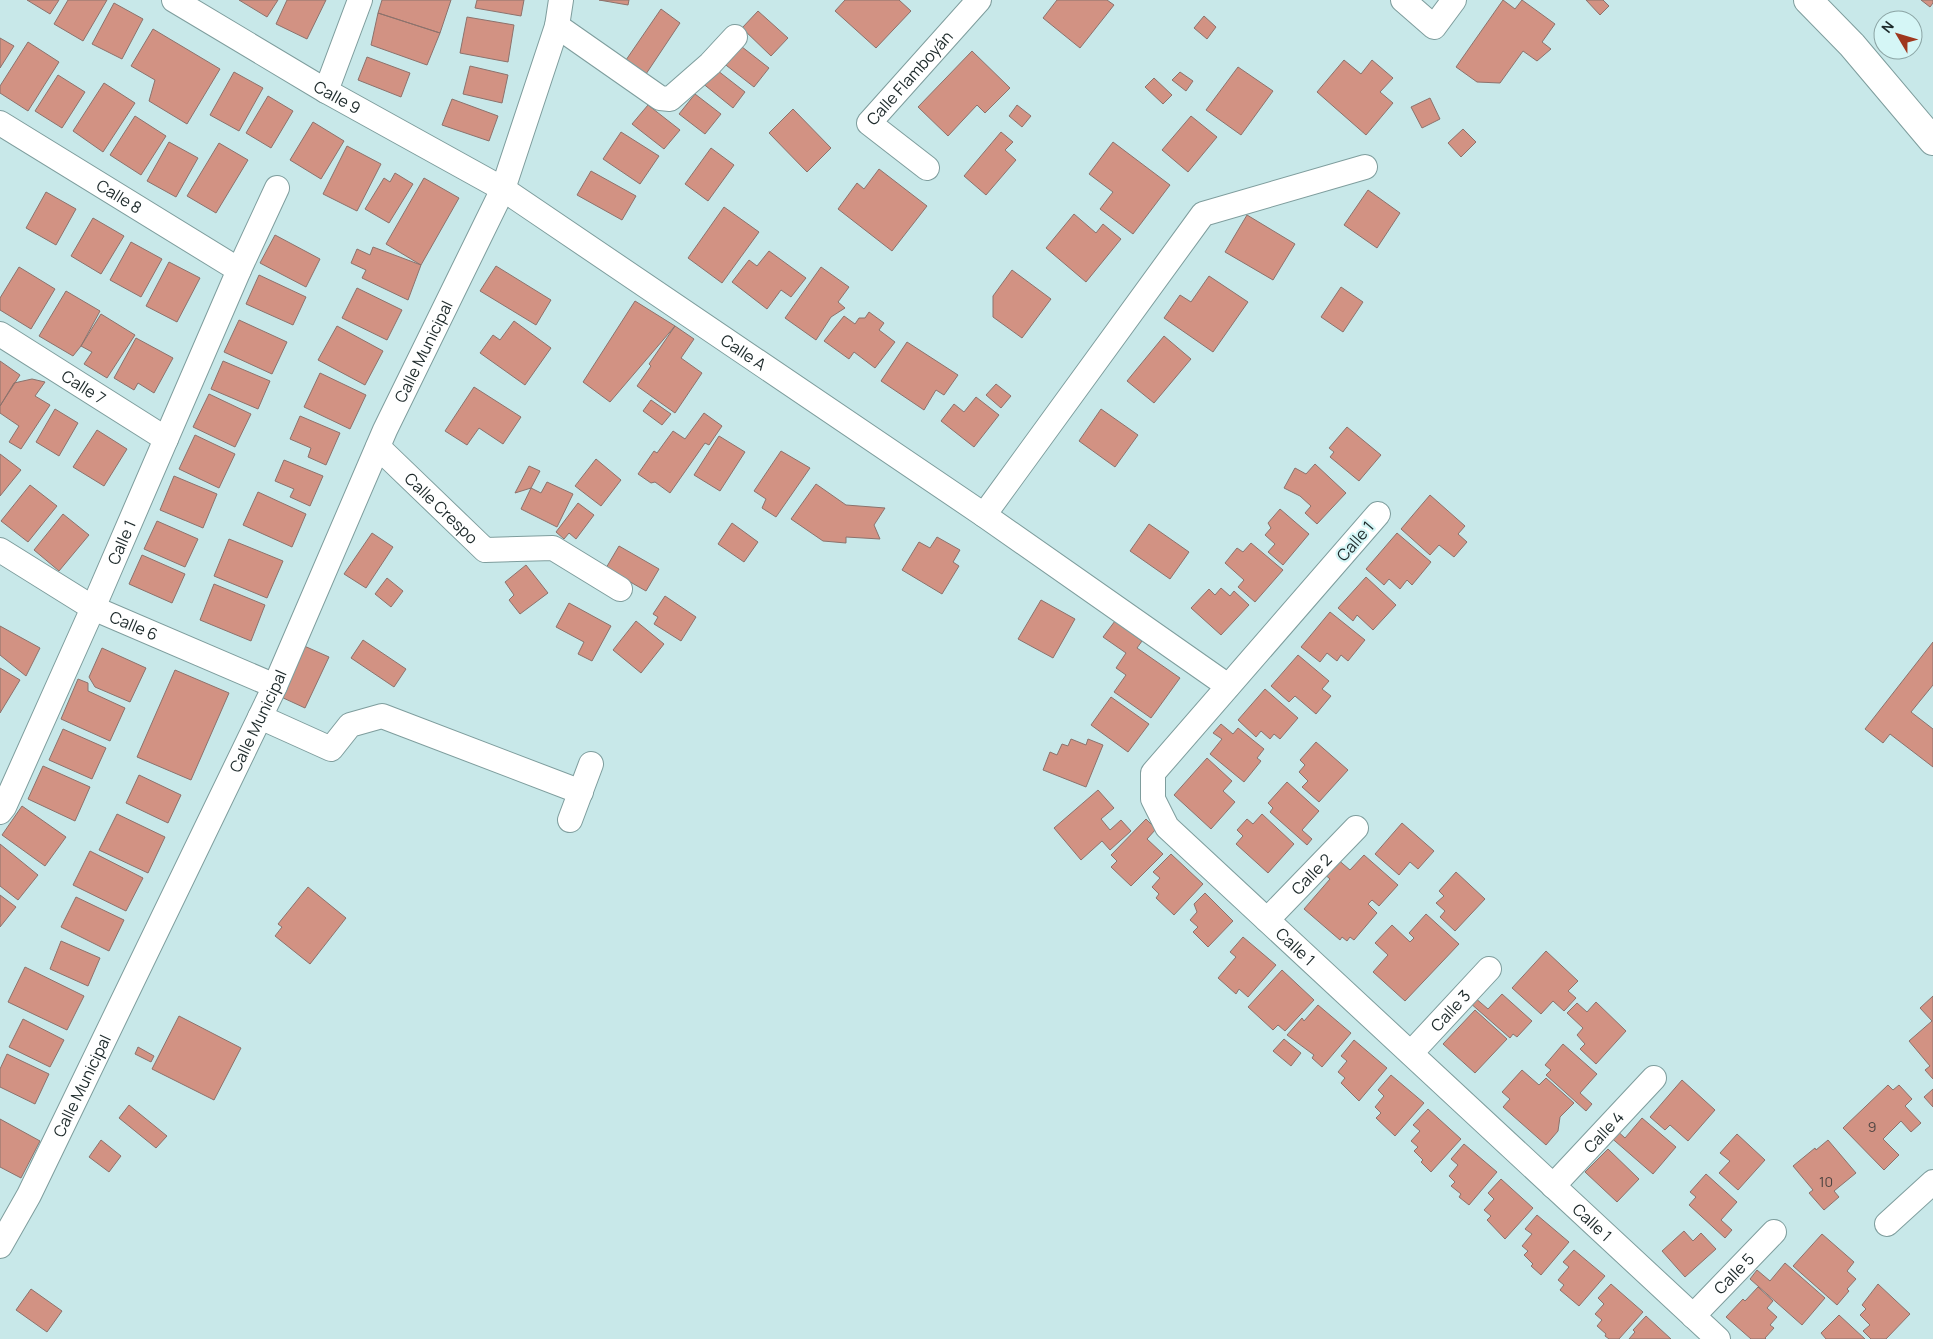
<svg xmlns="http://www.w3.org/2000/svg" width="1933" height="1339" font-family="Manrope,sans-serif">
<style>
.building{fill:#d29283;stroke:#8c726c}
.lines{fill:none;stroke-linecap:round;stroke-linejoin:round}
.minor-casing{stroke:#7e9d9d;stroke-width:26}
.tertiary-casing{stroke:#7e9d9d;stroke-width:30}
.minor{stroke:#fff;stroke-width:24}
.tertiary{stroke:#fff;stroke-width:28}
.labels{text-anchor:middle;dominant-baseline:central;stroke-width:4.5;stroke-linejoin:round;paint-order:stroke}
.number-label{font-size:14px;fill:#4a4340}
.street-label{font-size:16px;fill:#1d292a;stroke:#d5f6f6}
</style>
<rect width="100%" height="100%" fill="#c8e8e9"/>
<path class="building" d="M27,0H59L50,14Z
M68,0H107L83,41L54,24Z
M239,0H278L267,17Z
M287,0H326L307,39L276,24Z
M382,0H451L440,33L378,13Z
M477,0H524L521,16L475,8Z
M599,0H629L628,5Z
M845,0H899L911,11L876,48L835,11Z
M1057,0H1107L1114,5L1080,48L1043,18Z
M1503,0L1515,9L1522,0L1555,24L1542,42L1551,49L1537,61L1523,51L1500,83L1477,82L1456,67Z
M1586,0H1603L1609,6L1600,15Z
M1921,0H1933V3L1930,7Z
M114,3L143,19L122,59L92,44Z
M661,9L680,23L646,74L626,60Z
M758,11L788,38L771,56L742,28Z
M378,13L440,33L427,65L371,45Z
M1204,16L1216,27L1207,39L1194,28Z
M467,17L514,25L508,62L460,53Z
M153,29L220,69L187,124L149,101L155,80L131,66Z
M0,38L14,46L0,68Z
M28,42L59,62L28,111L0,93V86Z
M737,43L769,68L754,87L722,62Z
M972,51L1010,88L985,113L977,105L948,136L918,107Z
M367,57L410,73L401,97L358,80Z
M1344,60L1361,74L1372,60L1393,78L1380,92L1393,103L1366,135L1317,92Z
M470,66L508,75L502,103L463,94Z
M713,67L745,92L733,108L701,82Z
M1238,67L1273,91L1241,135L1206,110Z
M234,72L263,88L239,131L210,115Z
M1180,72L1193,81L1186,91L1172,80Z
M58,75L85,92L62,128L35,111Z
M1154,78L1172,95L1163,104L1145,87Z
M104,83L135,103L103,152L73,131Z
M695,94L721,114L705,134L679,114Z
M268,96L293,111L271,148L246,133Z
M1430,98L1440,119L1422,128L1411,107Z
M452,99L498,116L489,141L442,125Z
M648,105L680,130L664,149L632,124Z
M1017,105L1031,116L1022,127L1009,116Z
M793,109L831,148L807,172L769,133Z
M135,116L166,136L141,175L110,155Z
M1191,116L1217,137L1188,172L1162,150Z
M313,122L344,141L321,179L290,160Z
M1463,129L1476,142L1461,157L1448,143Z
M621,132L659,156L640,184L603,159Z
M1001,132L1013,142L1005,150L1016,160L986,195L964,176Z
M169,142L198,158L176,197L147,181Z
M1113,142L1170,185L1133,234L1100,209L1113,192L1089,174Z
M219,143L248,160L216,213L187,196Z
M347,146L381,164L357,211L323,194Z
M711,148L734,165L708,201L685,184Z
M879,169L927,206L892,251L838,209L857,183L864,189Z
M591,171L636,196L622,220L577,195Z
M395,173L413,184L389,223L365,209L384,178L390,182Z
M424,178L459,198L421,265L386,244Z
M1368,190L1400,213L1377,248L1344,225Z
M46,192L76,209L56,245L26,228Z
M724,207L759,232L722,283L688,258Z
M1074,214L1096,233L1103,224L1121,239L1086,282L1046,248Z
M1247,215L1295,244L1273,280L1225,252Z
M93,218L124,236L101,274L71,256Z
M275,235L320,259L306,287L260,263Z
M131,242L162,259L141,297L110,280Z
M373,247L421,265L408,300L362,278L366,270L351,263L357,249L370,255Z
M769,251L806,278L791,297L781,290L767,309L732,282L749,260L757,266Z
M169,262L200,278L177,322L146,306Z
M496,266L551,300L536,325L480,291Z
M19,267L55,289L31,329L0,310V298Z
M821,267L849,287L838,302L845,308L831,317L816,340L785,318Z
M1012,270L1051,299L1022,338L993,317V296Z
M259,275L306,297L293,325L246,304Z
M1209,276L1248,302L1213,352L1164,318L1180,295L1191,302Z
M1341,287L1363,302L1343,332L1321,317Z
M357,288L402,310L387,340L342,318Z
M66,291L100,311L81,346L73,356L39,336Z
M635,301L675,326L610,402L583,382Z
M869,312L884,323L879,330L895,342L875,368L854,352L849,359L824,341L844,316L855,324L859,318H865Z
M101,314L135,335L107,378L84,364L92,352L81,346Z
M239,320L287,342L272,374L224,352Z
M514,321L551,348L525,385L480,353L493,335L500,340Z
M337,326L383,351L365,385L318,360Z
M675,326L694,339L681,358L702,373L675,413L637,386L651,366L649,364Z
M1164,336L1191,359L1154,403L1127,381Z
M136,338L173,358L154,393L138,383L134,390L114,378Z
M907,342L958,375L944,395L936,390L924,410L881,381Z
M0,361L20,375L0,406Z
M223,361L270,381L258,409L211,389Z
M320,373L366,395L350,429L304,407Z
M32,379L45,382L35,396L50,405L21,449L9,442L19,426L0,413V406L14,383Z
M996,384L1011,396L1001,408L986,395Z
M474,387L521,417L503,444L479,428L467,445L445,431Z
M209,394L251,414L235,447L193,427Z
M976,397L999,415L974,447L941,421L954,404L964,412Z
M651,400L671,414L662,425L643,411Z
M55,409L78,423L59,456L36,442Z
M1101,409L1138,435L1115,467L1079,441Z
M704,413L722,426L709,445L705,443L670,493L655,482L651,483L638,474L654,451L657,453L673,431L685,439Z
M300,416L340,433L326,465L308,457L311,448L290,439Z
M1347,427L1381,455L1359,481L1330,457L1334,452L1329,448Z
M97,430L127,449L104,486L73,467Z
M195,435L235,454L219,488L179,469Z
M719,436L745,452L720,491L694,475Z
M781,451L810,468L776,517L762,508L766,499L754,491Z
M0,454L21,470L0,496Z
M596,459L621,480L601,506L575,486Z
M284,460L323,476L310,506L290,497L294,489L275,481Z
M1315,464L1346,493L1317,524L1305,513L1311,506L1300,496L1284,488L1295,468L1306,474Z
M529,466L540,471L531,488L515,493Z
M174,476L217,494L203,528L160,510Z
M547,482L573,494L557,527L521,509L531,488L541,493Z
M816,484L846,505L885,508L874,525L880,539L846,537V543L823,541L791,519Z
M30,485L57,506L28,542L1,521Z
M258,492L306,514L292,547L243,525Z
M1430,495L1465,526L1458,534L1467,542L1454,557L1439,545L1430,555L1401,529Z
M578,503L594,515L576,539L569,533L564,539L556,532Z
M1280,509L1309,534L1283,565L1268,552L1275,544L1265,535L1271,528L1268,523Z
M63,514L89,535L59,571L34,550Z
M157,521L198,539L185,567L144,549Z
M732,523L758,542L744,562L718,544Z
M1149,524L1189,552L1170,579L1130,551Z
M372,533L393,547L366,588L344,574Z
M1397,533L1431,562L1412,585L1407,580L1400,589L1389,579L1384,585L1366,569Z
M937,537L960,550L953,562L959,566L942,594L902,570L919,542L930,548Z
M229,539L283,561L267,598L214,576Z
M1251,543L1283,570L1255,602L1238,587L1244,580L1225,563L1237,548L1243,552Z
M619,546L659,569L646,591L606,568Z
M142,555L185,574L172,603L129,584Z
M526,565L548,593L520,614L509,600L514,595L505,582Z
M1366,577L1396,605L1373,630L1357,615L1353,621L1338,608Z
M387,578L403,591L391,607L375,594Z
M214,584L265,605L251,641L200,620Z
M1221,588L1230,596L1234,591L1249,605L1221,635L1191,608L1209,589L1215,595Z
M665,596L696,617L681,641L654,624L658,617L653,614Z
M1041,600L1075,619L1053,658L1018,639Z
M569,603L611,626L592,661L578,654L584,642L556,627Z
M1330,612L1365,640L1348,661L1341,655L1337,661L1327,653L1320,662L1301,647Z
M636,621L664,644L641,673L613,650Z
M1115,621L1142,641L1137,648L1180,678L1151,718L1114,692L1126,675L1116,668L1126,653L1103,637Z
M0,626L40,648L26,676L0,655Z
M363,640L406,669L394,687L351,658Z
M1933,642V685L1911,712L1933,729V767L1890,734L1883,743L1865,729Z
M302,645L329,657L305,708L279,696Z
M102,648L146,668L130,702L95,687L89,677Z
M1298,655L1329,681L1322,689L1331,696L1316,714L1295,696L1289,702L1271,686Z
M0,668L20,680L0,713Z
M175,670L229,693L191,780L137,757Z
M78,679L88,683V691L125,708L110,741L61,719Z
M1265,689L1298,718L1280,739L1274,734L1270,739L1261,731L1256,737L1238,720Z
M1111,697L1149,724L1128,752L1091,725Z
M1221,724L1233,734L1238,728L1264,749L1257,758L1261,761L1244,782L1210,754L1222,739L1213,733Z
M63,729L106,748L92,779L49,760Z
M1071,739L1086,745L1088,739L1103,745L1086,787L1043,770L1050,752L1057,755L1062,744L1068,746Z
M1316,742L1348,770L1319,802L1302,787L1308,781L1299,772L1305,765L1300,760Z
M1207,758L1232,781L1223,791L1235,802L1211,829L1174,795Z
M43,766L90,787L75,821L28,799Z
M139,775L181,795L168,823L126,803Z
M1287,782L1319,811L1302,830L1312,839L1307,845L1270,812L1273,808L1268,803Z
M1098,790L1114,808L1101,819L1110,830L1121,820L1131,831L1110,850L1102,841L1081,860L1054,828Z
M22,806L66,837L45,866L2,835Z
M117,814L165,837L148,873L99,850Z
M1262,814L1294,844L1268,873L1236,844L1243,836L1237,830L1247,819L1253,824Z
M1146,819L1156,829L1147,839L1163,854L1131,886L1111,867L1117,861L1111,855Z
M1402,823L1434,851L1418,869L1410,862L1399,875L1375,854Z
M0,844L38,875L18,900L0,886Z
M90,851L143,878L126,911L73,885Z
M1171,854L1203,884L1174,915L1156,898L1159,894L1152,887L1160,878L1153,872Z
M1364,855L1398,885L1379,906L1372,900L1368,904L1377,913L1354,940L1350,937L1347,941L1342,937L1340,940L1304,909L1330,879L1323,873L1336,858L1350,870Z
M1456,872L1485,899L1455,931L1440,917L1445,911L1436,903L1444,896L1439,891Z
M308,887L346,918L310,964L275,936L282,927L278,924Z
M1205,893L1233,921L1208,947L1193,932L1198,927L1190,920L1197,912L1194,904Z
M0,895L16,907L0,927Z
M76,897L124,920L109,951L61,927Z
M1426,914L1459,944L1405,1001L1373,972L1388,955L1375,943L1392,925L1410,942L1414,938L1409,933Z
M1243,937L1276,965L1248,997L1239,989L1236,994L1218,978L1236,957L1230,952Z
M61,941L100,958L88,986L50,969Z
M1546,951L1578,981L1568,991L1576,998L1564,1011L1553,1001L1541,1014L1512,988Z
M25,967L84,996L67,1030L8,1002Z
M1282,970L1314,1000L1285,1031L1278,1025L1273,1030L1248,1007Z
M1502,994L1532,1021L1517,1037L1513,1034L1510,1038L1469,1002L1474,997L1488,1009Z
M1933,996V1079L1925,1070L1930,1066L1909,1041L1932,1021L1920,1008Z
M1596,1002L1626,1031L1596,1064L1580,1049L1585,1044L1577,1035L1583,1028L1567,1013L1577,1003L1587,1012Z
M1318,1005L1351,1033L1322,1067L1312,1058L1314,1055L1287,1035L1302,1018L1304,1021Z
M1475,1010L1507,1039L1475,1073L1443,1044Z
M179,1016L241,1048L214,1100L152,1069Z
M23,1019L64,1040L50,1067L9,1047Z
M1284,1039L1301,1053L1291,1066L1273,1051Z
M1354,1040L1387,1068L1359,1101L1341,1083L1345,1078L1338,1072L1347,1061L1341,1056Z
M1563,1044L1597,1074L1580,1093L1592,1104L1586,1111L1546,1075L1551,1070L1545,1065Z
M138,1047L154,1056L151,1062L135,1054Z
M7,1054L49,1074L35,1104L0,1087V1069Z
M1522,1070L1539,1085L1546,1078L1574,1103L1560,1117L1558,1131L1546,1145L1503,1107L1510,1099L1502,1092Z
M1391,1075L1424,1103L1395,1136L1376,1118L1381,1113L1375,1107L1384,1096L1378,1090Z
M1682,1080L1715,1110L1688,1141L1670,1125L1665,1130L1650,1117Z
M1888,1085L1893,1090L1899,1085L1912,1099L1905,1106L1921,1123L1911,1132L1901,1121L1883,1139L1899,1155L1884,1170L1843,1128Z
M1933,1089V1107L1924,1097Z
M129,1105L167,1136L156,1148L119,1118Z
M1428,1109L1461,1139L1431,1172L1421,1162L1423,1160L1414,1151L1418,1147L1411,1141L1420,1131L1413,1125Z
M1642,1118L1676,1147L1653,1174L1608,1135L1614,1128L1625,1138Z
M0,1119L40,1141L21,1178L0,1167Z
M1737,1134L1765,1160L1738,1190L1719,1173L1730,1161L1720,1153Z
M101,1140L121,1156L109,1172L89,1157Z
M1828,1140L1856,1173L1834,1191L1839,1197L1824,1210L1809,1193L1813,1190L1793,1166L1815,1148L1816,1150Z
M1464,1144L1497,1172L1469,1205L1459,1197L1461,1194L1451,1186L1455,1182L1449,1176L1458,1165L1451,1159Z
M1608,1149L1639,1179L1617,1202L1585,1172Z
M1706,1174L1737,1202L1721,1220L1732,1230L1725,1238L1689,1205L1696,1197L1690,1192Z
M1501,1179L1533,1208L1505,1239L1487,1220L1491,1216L1484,1210L1494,1199L1488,1193Z
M1537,1215L1569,1242L1541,1275L1531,1266L1533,1264L1524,1255L1528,1251L1522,1246L1532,1234L1525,1229Z
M1684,1231L1693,1241L1701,1233L1716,1249L1685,1277L1662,1251Z
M1822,1234L1854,1262L1847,1271L1856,1279L1847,1289L1849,1291L1837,1305L1793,1266Z
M1574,1250L1605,1276L1579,1306L1560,1290L1564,1285L1558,1280L1569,1267L1563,1262Z
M1785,1263L1825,1298L1802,1325L1750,1279L1757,1270L1770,1281Z
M1611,1284L1643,1312L1619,1339H1609L1605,1336L1606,1334L1597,1326L1602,1320L1595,1314L1604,1304L1598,1298Z
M1878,1284L1910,1314L1886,1339H1871L1863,1331L1870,1325L1860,1315L1866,1309L1862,1305Z
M1758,1287L1773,1301L1767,1308L1777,1317L1770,1325L1774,1328L1765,1338L1766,1339H1751L1726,1317L1743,1299L1745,1301Z
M31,1289L62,1311L47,1332L16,1310Z
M1839,1315L1865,1339H1826L1821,1333Z
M1646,1316L1671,1339H1629L1635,1332L1633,1330Z"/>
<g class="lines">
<g class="minor-casing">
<g id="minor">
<path id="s1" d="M174,0L326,91L503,189L984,515L1228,686"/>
<path d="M1403,0L1434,27L1454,0"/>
<path d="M557,26L660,98L670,99L710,64L735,37"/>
<path d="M326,91L360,0"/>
<path id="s2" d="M0,123L239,270"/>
<path id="s3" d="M927,168L869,123L979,0"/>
<path id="s4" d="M0,334L166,439"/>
<path id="s5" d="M378,447L485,550L553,548L620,589"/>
<path id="s6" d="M1378,514L1153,773V799L1167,827L1718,1339"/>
<path d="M984,515L1203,214L1365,167"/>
<path id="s7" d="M0,550L93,608L275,686"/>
<path d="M260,717L331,749L350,725L382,716L581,792"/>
<path id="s8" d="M0,812L4,807L93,608L239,270L277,188"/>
<path d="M570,820L591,764"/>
<path id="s9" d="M1267,920L1356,828"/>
<path id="s10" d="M1411,1053L1489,969"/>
<path id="s11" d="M1553,1186L1654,1078"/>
<path d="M1887,1224L1933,1182"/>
<path id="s12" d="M0,1246L29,1195L275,686L385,430L503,189L557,26L561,0"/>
<path id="s13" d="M1693,1316L1774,1232"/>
</g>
</g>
<g class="tertiary-casing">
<path id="tertiary" d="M1808,0L1852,45L1933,141"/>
</g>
<use href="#minor" class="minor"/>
<use href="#tertiary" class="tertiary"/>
</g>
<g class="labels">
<g class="number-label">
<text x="1872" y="1126">9</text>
<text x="1826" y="1181">10</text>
</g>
<g class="street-label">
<text stroke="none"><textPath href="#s3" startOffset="134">Calle Flamboyán</textPath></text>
<text stroke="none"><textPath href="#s1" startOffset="190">Calle 9</textPath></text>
<text stroke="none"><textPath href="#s2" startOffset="140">Calle 8</textPath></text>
<text stroke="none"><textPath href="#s12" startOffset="990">Calle Municipal</textPath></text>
<text stroke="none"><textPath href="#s1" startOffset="670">Calle A</textPath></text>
<text stroke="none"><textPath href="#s4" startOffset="99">Calle 7</textPath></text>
<text stroke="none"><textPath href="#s5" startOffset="88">Calle Crespo</textPath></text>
<text transform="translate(1355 541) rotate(-49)">Calle 1</text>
<text stroke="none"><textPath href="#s8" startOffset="296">Calle 1</textPath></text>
<text stroke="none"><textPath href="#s7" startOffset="154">Calle 6</textPath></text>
<text stroke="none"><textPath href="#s12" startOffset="585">Calle Municipal</textPath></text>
<text stroke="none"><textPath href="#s9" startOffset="64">Calle 2</textPath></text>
<text stroke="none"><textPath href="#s6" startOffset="576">Calle 1</textPath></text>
<text stroke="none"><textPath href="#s10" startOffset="58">Calle 3</textPath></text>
<text stroke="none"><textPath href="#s12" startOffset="180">Calle Municipal</textPath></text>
<text stroke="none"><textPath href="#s11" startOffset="74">Calle 4</textPath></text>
<text stroke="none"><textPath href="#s6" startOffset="981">Calle 1</textPath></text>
<text stroke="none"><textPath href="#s13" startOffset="59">Calle 5</textPath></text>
</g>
</g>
<g transform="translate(1898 35) rotate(308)"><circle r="24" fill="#d5f6f6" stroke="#8ba4a4"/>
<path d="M0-4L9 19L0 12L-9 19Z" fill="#9f371e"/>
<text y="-8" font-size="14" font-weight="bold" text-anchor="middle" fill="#1d292a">N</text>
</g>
</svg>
